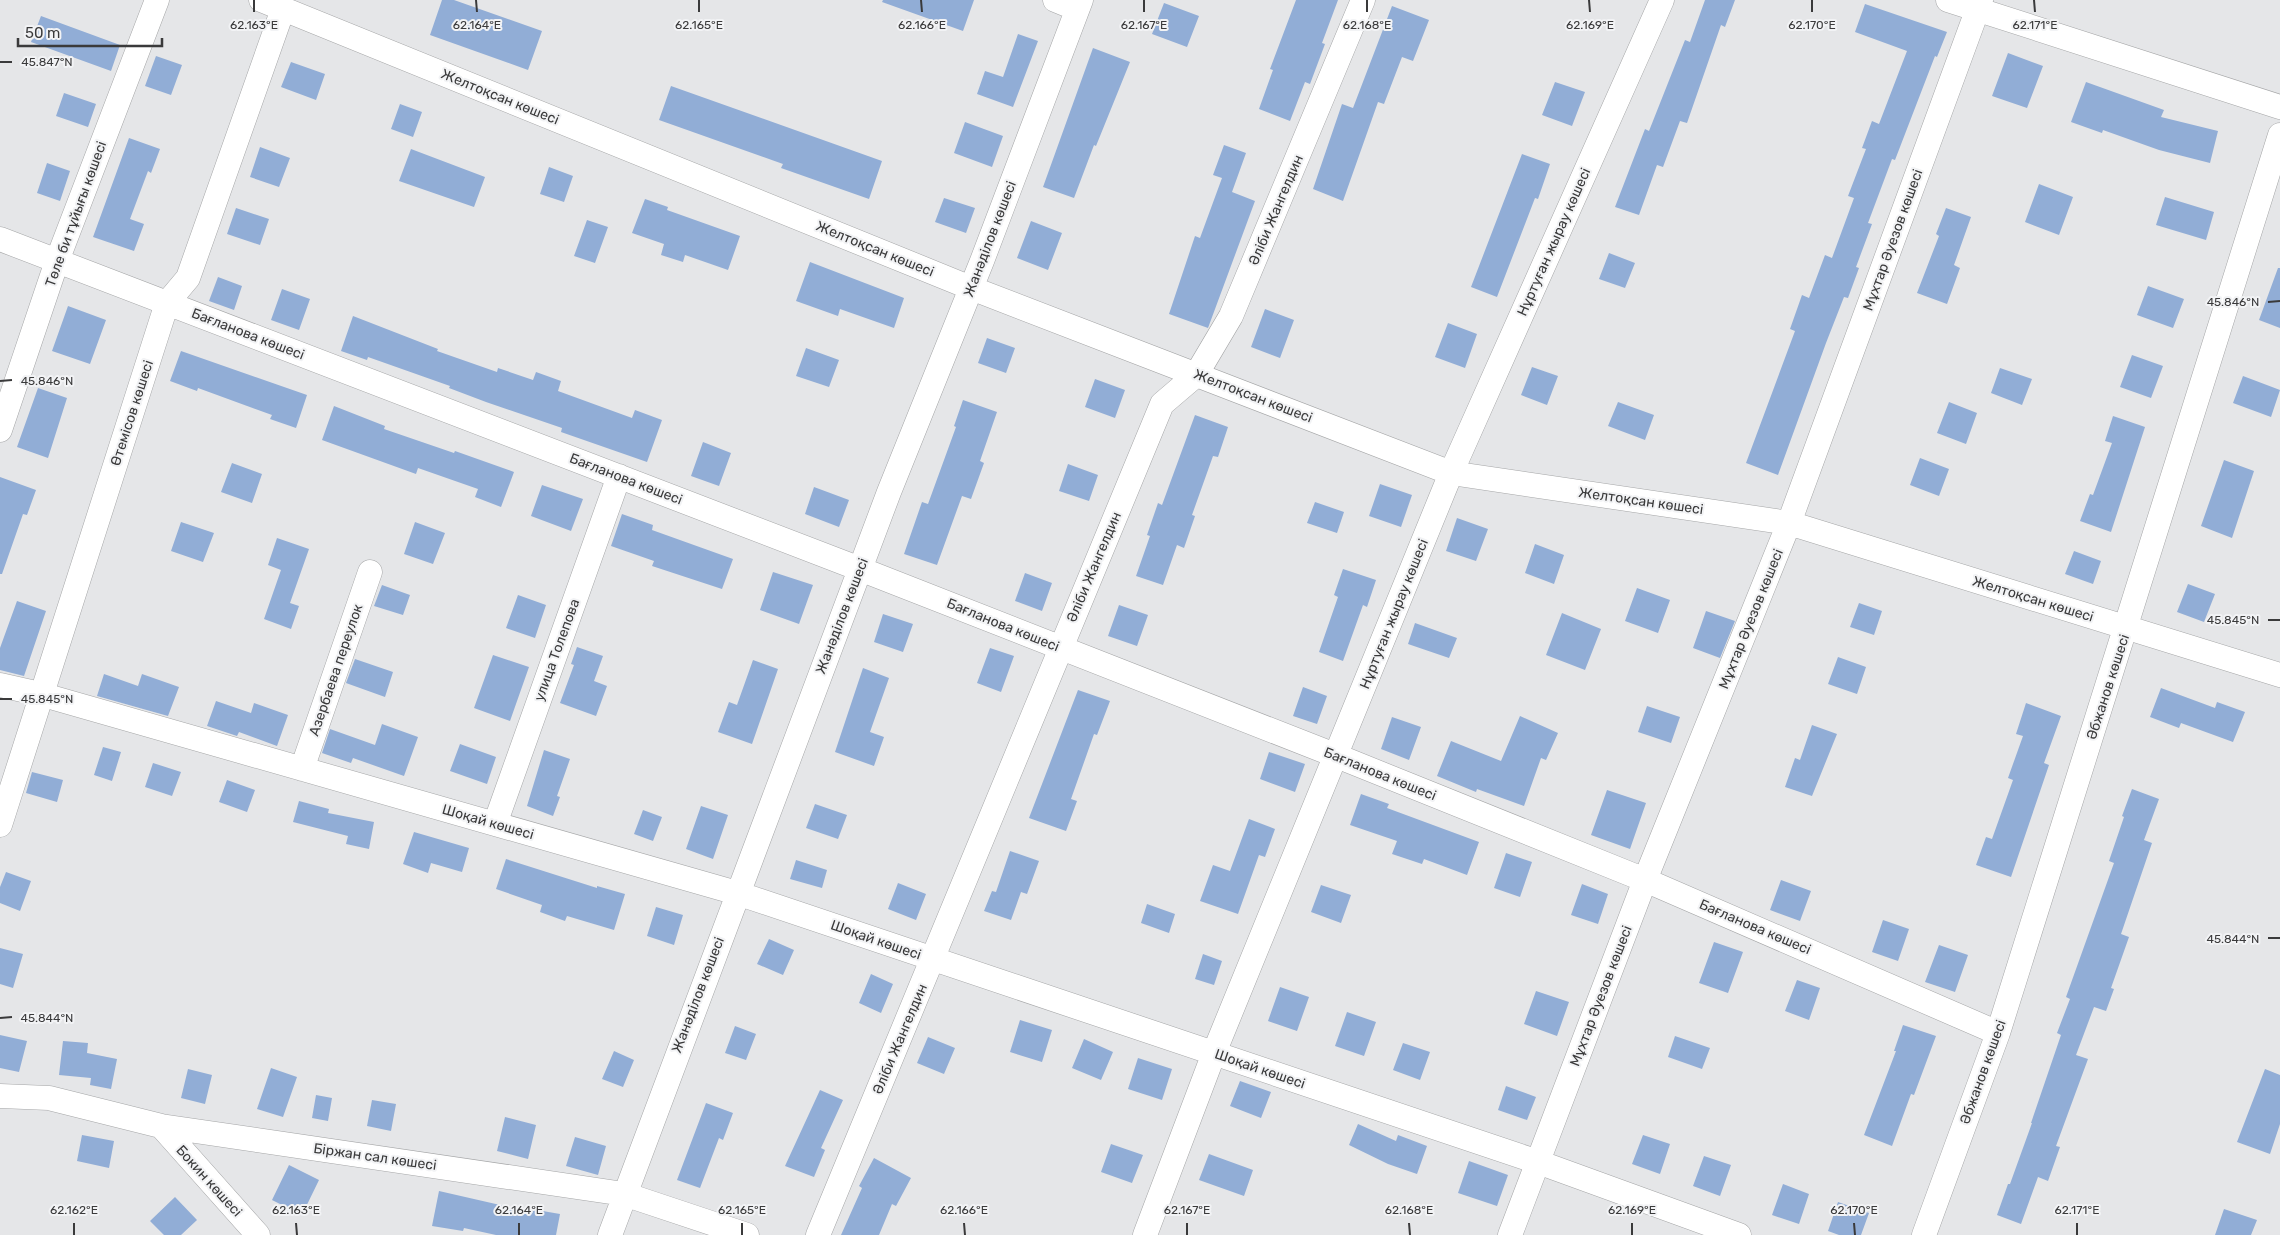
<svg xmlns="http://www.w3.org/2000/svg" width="2280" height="1235" font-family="Rubik,sans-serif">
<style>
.building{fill:#91add6}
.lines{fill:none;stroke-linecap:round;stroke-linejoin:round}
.minor-casing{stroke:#a5a6a7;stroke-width:25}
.minor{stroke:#fff;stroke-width:24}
.ticks{fill:none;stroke:#3a3a3b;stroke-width:2}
.labels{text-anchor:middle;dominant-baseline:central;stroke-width:4;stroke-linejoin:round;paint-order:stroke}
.street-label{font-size:14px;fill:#3a3a3b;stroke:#f2f3f5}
.ticks-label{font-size:12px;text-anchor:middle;fill:#3a3a3b;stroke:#f2f3f5;stroke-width:4;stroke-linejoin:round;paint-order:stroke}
</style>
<rect width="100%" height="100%" fill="#e5e6e8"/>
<path class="building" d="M442,0H454L542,31L528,70L430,35Z
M883,0H974L963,31L882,2Z
M1296,0H1338L1322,43L1325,44L1310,84L1305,82L1290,121L1259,109L1273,70L1270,69Z
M1705,0H1735L1725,27L1721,25L1687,123L1680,121L1663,167L1657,165L1639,215L1615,207L1645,129L1649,131L1685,40L1690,42Z
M1164,3L1199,16L1187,47L1152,34Z
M1865,4L1947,32L1937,57L1935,56L1895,160L1892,159L1868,223L1872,224L1856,267L1859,268L1848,298L1844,297L1826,343L1778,475L1746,463L1795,331L1790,329L1802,295L1809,298L1825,255L1832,258L1854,198L1848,196L1866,149L1862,148L1872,121L1879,124L1907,51L1855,32Z
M1392,6L1429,20L1413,61L1402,57L1384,104L1378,102L1343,201L1313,189L1342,104L1353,108Z
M41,16L120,45L111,71L31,42Z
M1018,34L1038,41L1013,107L977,94L985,71L1003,77Z
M1093,48L1130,62L1096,146L1094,145L1074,198L1043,187Z
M2008,53L2043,66L2027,108L1992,96Z
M156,56L182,65L171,95L145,86Z
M291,62L325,74L316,100L281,87Z
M1555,82L1585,92L1572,126L1542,115Z
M2086,82L2164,110L2161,117L2218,131L2210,163L2159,150L2103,130L2102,133L2071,122Z
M671,86L882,161L869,199L781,168L783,164L659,120Z
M64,93L96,104L88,127L56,116Z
M400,104L422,112L413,137L391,129Z
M965,122L1003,136L992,167L954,153Z
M129,138L160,149L151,173L148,171L130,219L144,224L134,251L93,237Z
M1224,145L1246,153L1232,192L1255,201L1208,328L1169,314L1195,236L1200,238L1222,178L1213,175Z
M260,147L290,158L279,187L250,177Z
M411,149L485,177L474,207L399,181Z
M1522,154L1550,164L1538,199L1535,198L1497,297L1471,287Z
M47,163L70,171L60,201L37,193Z
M549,167L573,176L564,202L540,194Z
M2039,184L2073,197L2059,235L2025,222Z
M2165,197L2214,212L2206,240L2156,225Z
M944,198L975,208L966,233L935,222Z
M645,199L668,207L667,210L740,236L728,270L685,255L683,262L661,255L664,244L632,233Z
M236,208L269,219L260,245L227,234Z
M1946,208L1971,217L1954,265L1960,268L1947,304L1917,293L1939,236L1936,234Z
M587,220L608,227L595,263L574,256Z
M1031,221L1062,233L1048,270L1017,258Z
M1609,253L1635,263L1625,288L1599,279Z
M810,262L904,298L894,328L840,309L838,316L796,301Z
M2278,268H2280V328L2259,320Z
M218,277L242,286L234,310L209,301Z
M2148,286L2184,299L2173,328L2137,315Z
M282,289L310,299L299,330L271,320Z
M68,306L106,320L90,364L52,351Z
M1265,309L1294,320L1280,358L1251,347Z
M353,316L438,349L437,351L497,372L498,368L533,380L536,372L561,381L558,391L632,418L635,410L662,420L647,462L561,432L562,428L486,402L449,388L450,386L368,357L367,360L341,351Z
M1448,323L1477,334L1465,368L1435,357Z
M987,338L1015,348L1006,373L978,363Z
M806,348L839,360L829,387L796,376Z
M181,351L307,395L296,428L270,419L272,415L198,388L197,391L170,381Z
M2132,355L2163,366L2151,398L2120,387Z
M1532,367L1558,376L1547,405L1521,395Z
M2000,368L2032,379L2022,405L1991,393Z
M2243,376L2280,390L2271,417L2233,403Z
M1095,379L1125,390L1115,418L1085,407Z
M38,388L67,398L48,458L17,447Z
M963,400L997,412L980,461L984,463L971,499L962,496L937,565L904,554L922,502L928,504L956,427L954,426Z
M1618,402L1654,415L1645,440L1608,426Z
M1949,402L1977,413L1966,444L1937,433Z
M334,406L385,426L384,429L454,453L455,451L514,472L501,507L475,497L478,489L418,468L416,474L322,440Z
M1195,415L1228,427L1218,457L1213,456L1192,515L1195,516L1184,548L1177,545L1163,585L1136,576L1150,536L1147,535L1158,503L1162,505Z
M2113,416L2145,427L2111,532L2080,521L2090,494L2093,495L2112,443L2105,441Z
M703,442L731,453L719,486L691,476Z
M1920,458L1949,469L1939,496L1910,485Z
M2224,460L2254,471L2232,538L2201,526Z
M232,463L262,474L252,503L221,492Z
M1068,464L1098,475L1089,501L1059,491Z
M0,477L36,490L27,515L23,514L2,574H0Z
M1380,484L1412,495L1401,527L1369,516Z
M542,485L583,499L571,531L531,516Z
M814,487L849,500L839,527L805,514Z
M1315,502L1344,512L1337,533L1307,523Z
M622,514L653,525L652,530L733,559L722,589L652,566L654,561L611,546Z
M1457,518L1488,529L1476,561L1446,551Z
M181,522L214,533L203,562L171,551Z
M415,522L445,533L433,564L404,554Z
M277,538L309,549L290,603L299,606L291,629L264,619L281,570L268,565Z
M1535,544L1564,555L1554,584L1525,573Z
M2074,551L2101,561L2093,584L2065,574Z
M1343,569L1376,580L1367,607L1363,605L1343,661L1319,652L1338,597L1334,595Z
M773,572L813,585L799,624L760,610Z
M1025,573L1052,583L1042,611L1015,601Z
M2188,584L2215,594L2204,622L2177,612Z
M382,585L410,595L403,615L374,606Z
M1637,588L1670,600L1658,633L1625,621Z
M518,595L546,605L535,638L506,628Z
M17,601L46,611L24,676L0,670V648Z
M1859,603L1882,611L1874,635L1850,627Z
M1119,605L1148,615L1137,646L1108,636Z
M1706,611L1735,621L1720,658L1693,648Z
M1562,613L1601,629L1585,670L1546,655Z
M883,614L913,624L903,652L874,642Z
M1415,623L1457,638L1449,658L1408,644Z
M577,647L603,656L594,681L607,686L596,716L560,703L574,665L571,664Z
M990,648L1014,656L1001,692L977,683Z
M493,655L529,667L510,721L474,708Z
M1838,657L1866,667L1857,694L1828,684Z
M355,659L393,672L385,697L346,683Z
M753,660L778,669L752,744L718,732L729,702L737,705Z
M863,668L889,678L870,732L884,737L874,766L835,752Z
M104,674L138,686L142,674L179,687L168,716L97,696Z
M1303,687L1327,696L1317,724L1293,716Z
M2161,688L2215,708L2217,702L2245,712L2233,742L2181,723L2179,728L2150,717Z
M1078,690L1110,701L1097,735L1094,734L1071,799L1077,801L1066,831L1029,818Z
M216,701L251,713L254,703L288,715L277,746L239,732L237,736L207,726Z
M2026,703L2061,716L2044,763L2049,765L2011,877L1976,865L1986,837L1992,839L2013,780L2008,778L2023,736L2016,734Z
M1647,706L1680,717L1671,743L1638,732Z
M1520,716L1558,733L1546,760L1541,758L1524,806L1477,789L1476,792L1437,776L1451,741L1501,761Z
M1392,717L1421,727L1409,760L1381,749Z
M382,724L418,737L404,776L353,758L351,763L322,753L330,729L375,745Z
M1812,725L1837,734L1812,796L1785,787L1795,758L1800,760Z
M460,744L496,757L487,784L450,771Z
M103,747L121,752L112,781L94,775Z
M544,750L570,759L557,796L560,797L553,816L527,806Z
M1269,752L1305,764L1295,792L1260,779Z
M153,763L181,772L172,796L145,787Z
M32,772L63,780L57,802L26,793Z
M227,780L255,790L247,812L219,802Z
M2132,789L2159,799L2144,840L2152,843L2121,934L2129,937L2111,988L2114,989L2106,1011L2094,1007L2076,1055L2088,1059L2056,1146L2060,1147L2048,1181L2038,1177L2021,1224L1997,1215L2008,1184H2010L2032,1123H2031L2061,1035L2057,1033L2070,999L2066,997L2114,863L2109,861L2124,817L2122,816Z
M1607,790L1646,803L1630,849L1591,835Z
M1361,794L1389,804L1387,808L1479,842L1467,875L1424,859L1422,864L1392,854L1397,841L1350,825Z
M299,801L329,809L328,813L374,822L369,849L346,844L348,836L293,822Z
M815,804L847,815L838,839L806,828Z
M701,806L728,815L713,859L686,849Z
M643,810L662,817L653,841L634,834Z
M1249,819L1275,829L1265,857L1259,855L1238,914L1200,901L1213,865L1230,871Z
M414,832L469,848L462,872L431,863L428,873L403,864Z
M1010,851L1039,861L1027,894L1021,892L1011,920L984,911L992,891L996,892Z
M1506,853L1532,862L1520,897L1494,888Z
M506,859L597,888V886L625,894L614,930L567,916L565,921L540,912L542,905L496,889Z
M796,860L827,870L822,888L790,879Z
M6,872L31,881L20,911L0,903V887Z
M1781,880L1811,891L1800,921L1770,910Z
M898,883L926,894L916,920L888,909Z
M1582,884L1608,894L1598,924L1571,915Z
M1321,885L1351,895L1341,923L1311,912Z
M1147,904L1175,914L1169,933L1141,923Z
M656,907L683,915L674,945L647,936Z
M1883,920L1909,929L1898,961L1872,952Z
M769,939L794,950L783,975L757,964Z
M1714,942L1743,952L1728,993L1699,983Z
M1939,945L1968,955L1955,992L1925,982Z
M0,948L23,954L13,988L0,984Z
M1203,954L1222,961L1214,985L1195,979Z
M871,974L893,984L881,1013L859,1003Z
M1797,980L1820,988L1809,1020L1785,1011Z
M1280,987L1309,997L1297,1031L1268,1021Z
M1536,991L1569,1002L1557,1036L1524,1024Z
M1347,1012L1376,1022L1364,1056L1335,1046Z
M1020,1020L1052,1030L1042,1062L1010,1052Z
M1903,1025L1936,1036L1914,1095L1911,1094L1892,1146L1864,1135L1896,1051H1894Z
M735,1026L756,1034L746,1060L725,1053Z
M0,1035L27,1041L19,1072L0,1068Z
M1675,1036L1710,1048L1702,1069L1668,1057Z
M928,1037L955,1048L944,1074L917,1063Z
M1084,1039L1113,1052L1101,1080L1072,1068Z
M63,1041L88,1043L87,1053L117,1059L111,1089L90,1085L91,1078L59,1075Z
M1403,1043L1430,1052L1420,1080L1393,1070Z
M614,1051L634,1060L623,1087L602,1079Z
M1138,1058L1172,1069L1162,1100L1128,1089Z
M271,1068L297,1077L283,1117L257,1109Z
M188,1069L212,1075L205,1104L181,1098Z
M2265,1069L2280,1075V1124L2270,1154L2237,1142Z
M1240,1081L1271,1092L1261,1118L1230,1106Z
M1506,1086L1536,1097L1527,1120L1498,1110Z
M820,1090L843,1100L821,1148L825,1150L814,1177L785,1166Z
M316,1095L332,1098L328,1121L312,1118Z
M372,1100L396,1104L391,1131L367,1126Z
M706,1103L733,1113L723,1140L719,1138L700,1188L677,1180Z
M505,1117L536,1125L528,1159L497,1151Z
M1358,1124L1396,1141L1398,1135L1427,1146L1417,1174L1388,1164L1349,1145Z
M82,1135L114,1141L109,1168L77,1161Z
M1643,1135L1670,1144L1660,1174L1632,1164Z
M575,1137L606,1146L598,1175L566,1166Z
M1111,1144L1143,1155L1132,1183L1101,1172Z
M1209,1154L1253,1170L1244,1196L1199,1180Z
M1704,1156L1731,1165L1720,1196L1693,1186Z
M874,1158L911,1178L896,1206L892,1204L879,1235H841L862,1188L859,1186Z
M1469,1161L1508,1175L1497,1206L1458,1193Z
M289,1165L319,1180L302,1215L272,1200Z
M1783,1184L1809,1194L1799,1224L1772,1215Z
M439,1191L531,1212V1209L560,1214L556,1235H496L464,1228L463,1231L432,1226Z
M175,1197L197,1220L181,1235H164L150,1221Z
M1838,1202L1869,1213L1861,1235H1839L1828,1231Z
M2224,1209L2257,1220L2251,1235H2215Z"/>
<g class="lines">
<g class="minor-casing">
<path id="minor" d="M261,0L971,288L1451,473L1789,523L2280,675
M1055,0L1077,9
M1948,0L2280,107
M0,239L860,569L1337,756L1645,880L1998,1033
M0,430L57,261L157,0
M0,685L40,694L737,893L1538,1162L1739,1235
M302,769L370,572
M495,824L619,476
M0,825L167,303L188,278L283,9
M0,1096L49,1098L161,1126L624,1194L747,1235
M161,1126L258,1235
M610,1235L889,492L982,261L1081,0
M818,1235L1162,404L1196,375L1231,316L1363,0
M1145,1235L1214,1053L1451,473L1662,0
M1510,1235L1645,880L1789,523L1981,0
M1924,1235L1998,1033L2280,135"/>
</g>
<use href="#minor" class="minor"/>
</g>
<path class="ticks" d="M254,0V12M476,0L477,12M699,0V12M921,0L922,12M1144,0V12M1367,0V12M1589,0L1590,12M1812,0V12M2034,0L2035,12M0,62H12M2268,302L2280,301M0,381L12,380M2268,620H2280M0,699H12M2268,938H2280M0,1018L12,1017M74,1223V1235M296,1223L297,1235M519,1223V1235M742,1223V1235M964,1223L965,1235M1187,1223V1235M1409,1223L1410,1235M1632,1223V1235M1854,1223L1855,1235M2077,1223V1235"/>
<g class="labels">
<g class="street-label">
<text transform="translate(500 97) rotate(22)">Желтоқсан көшесі</text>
<text transform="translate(1276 210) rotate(-67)">Әліби Жангелдин</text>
<text transform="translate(76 214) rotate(-70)">Төле би тұйығы көшесі</text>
<text transform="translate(990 239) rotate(-69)">Жанәділов көшесі</text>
<text transform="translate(1893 240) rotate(-70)">Мұхтар Әуезов көшесі</text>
<text transform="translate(1554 242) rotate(-66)">Нұртуған жырау көшесі</text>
<text transform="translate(875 249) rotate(22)">Желтоқсан көшесі</text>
<text transform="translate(248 334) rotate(21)">Бағланова көшесі</text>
<text transform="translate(1253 396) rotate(21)">Желтоқсан көшесі</text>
<text transform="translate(132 413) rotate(-72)">Өтемісов көшесі</text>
<text transform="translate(626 479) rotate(21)">Бағланова көшесі</text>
<text transform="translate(1641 501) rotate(8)">Желтоқсан көшесі</text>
<text transform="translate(1094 567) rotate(-67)">Әліби Жангелдин</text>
<text transform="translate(2033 599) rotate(17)">Желтоқсан көшесі</text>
<text transform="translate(1394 614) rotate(-68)">Нұртуған жырау көшесі</text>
<text transform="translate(842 616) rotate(-69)">Жанәділов көшесі</text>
<text transform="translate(1751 619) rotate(-68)">Мұхтар Әуезов көшесі</text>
<text transform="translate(1003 625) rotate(22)">Бағланова көшесі</text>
<text transform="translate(557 650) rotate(-70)">улица Толепова</text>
<text transform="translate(336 670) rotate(-71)">Азербаева переулок</text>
<text transform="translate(2108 687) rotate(-72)">Әбжанов көшесі</text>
<text transform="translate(1380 774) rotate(22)">Бағланова көшесі</text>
<text transform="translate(488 822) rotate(16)">Шоқай көшесі</text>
<text transform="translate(1755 927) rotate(23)">Бағланова көшесі</text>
<text transform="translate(876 940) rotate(19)">Шоқай көшесі</text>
<text transform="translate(698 995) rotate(-69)">Жанәділов көшесі</text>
<text transform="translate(1601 996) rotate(-69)">Мұхтар Әуезов көшесі</text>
<text transform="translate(900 1039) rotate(-67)">Әліби Жангелдин</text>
<text transform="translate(1260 1069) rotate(19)">Шоқай көшесі</text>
<text transform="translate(1983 1072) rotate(-70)">Әбжанов көшесі</text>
<text transform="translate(375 1157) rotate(8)">Біржан сал көшесі</text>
<text transform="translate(209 1181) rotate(48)">Бокин көшесі</text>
</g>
</g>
<g class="ticks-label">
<text x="254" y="29">62.163°E</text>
<text x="477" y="29">62.164°E</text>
<text x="699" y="29">62.165°E</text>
<text x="922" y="29">62.166°E</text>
<text x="1144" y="29">62.167°E</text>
<text x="1367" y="29">62.168°E</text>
<text x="1590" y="29">62.169°E</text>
<text x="1812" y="29">62.170°E</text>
<text x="2035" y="29">62.171°E</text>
<text x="47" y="66">45.847°N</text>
<text x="2233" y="306">45.846°N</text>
<text x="47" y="385">45.846°N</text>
<text x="2233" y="624">45.845°N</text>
<text x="47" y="703">45.845°N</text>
<text x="2233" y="943">45.844°N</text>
<text x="47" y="1022">45.844°N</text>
<text x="74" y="1214">62.162°E</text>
<text x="296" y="1214">62.163°E</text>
<text x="519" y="1214">62.164°E</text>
<text x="742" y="1214">62.165°E</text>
<text x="964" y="1214">62.166°E</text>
<text x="1187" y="1214">62.167°E</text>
<text x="1409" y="1214">62.168°E</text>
<text x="1632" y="1214">62.169°E</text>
<text x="1854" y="1214">62.170°E</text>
<text x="2077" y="1214">62.171°E</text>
</g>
<path d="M18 38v8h144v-8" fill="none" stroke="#3a3a3b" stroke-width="2.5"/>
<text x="25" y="38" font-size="15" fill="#3a3a3b" stroke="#f2f3f5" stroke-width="4" paint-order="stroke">50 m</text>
</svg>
